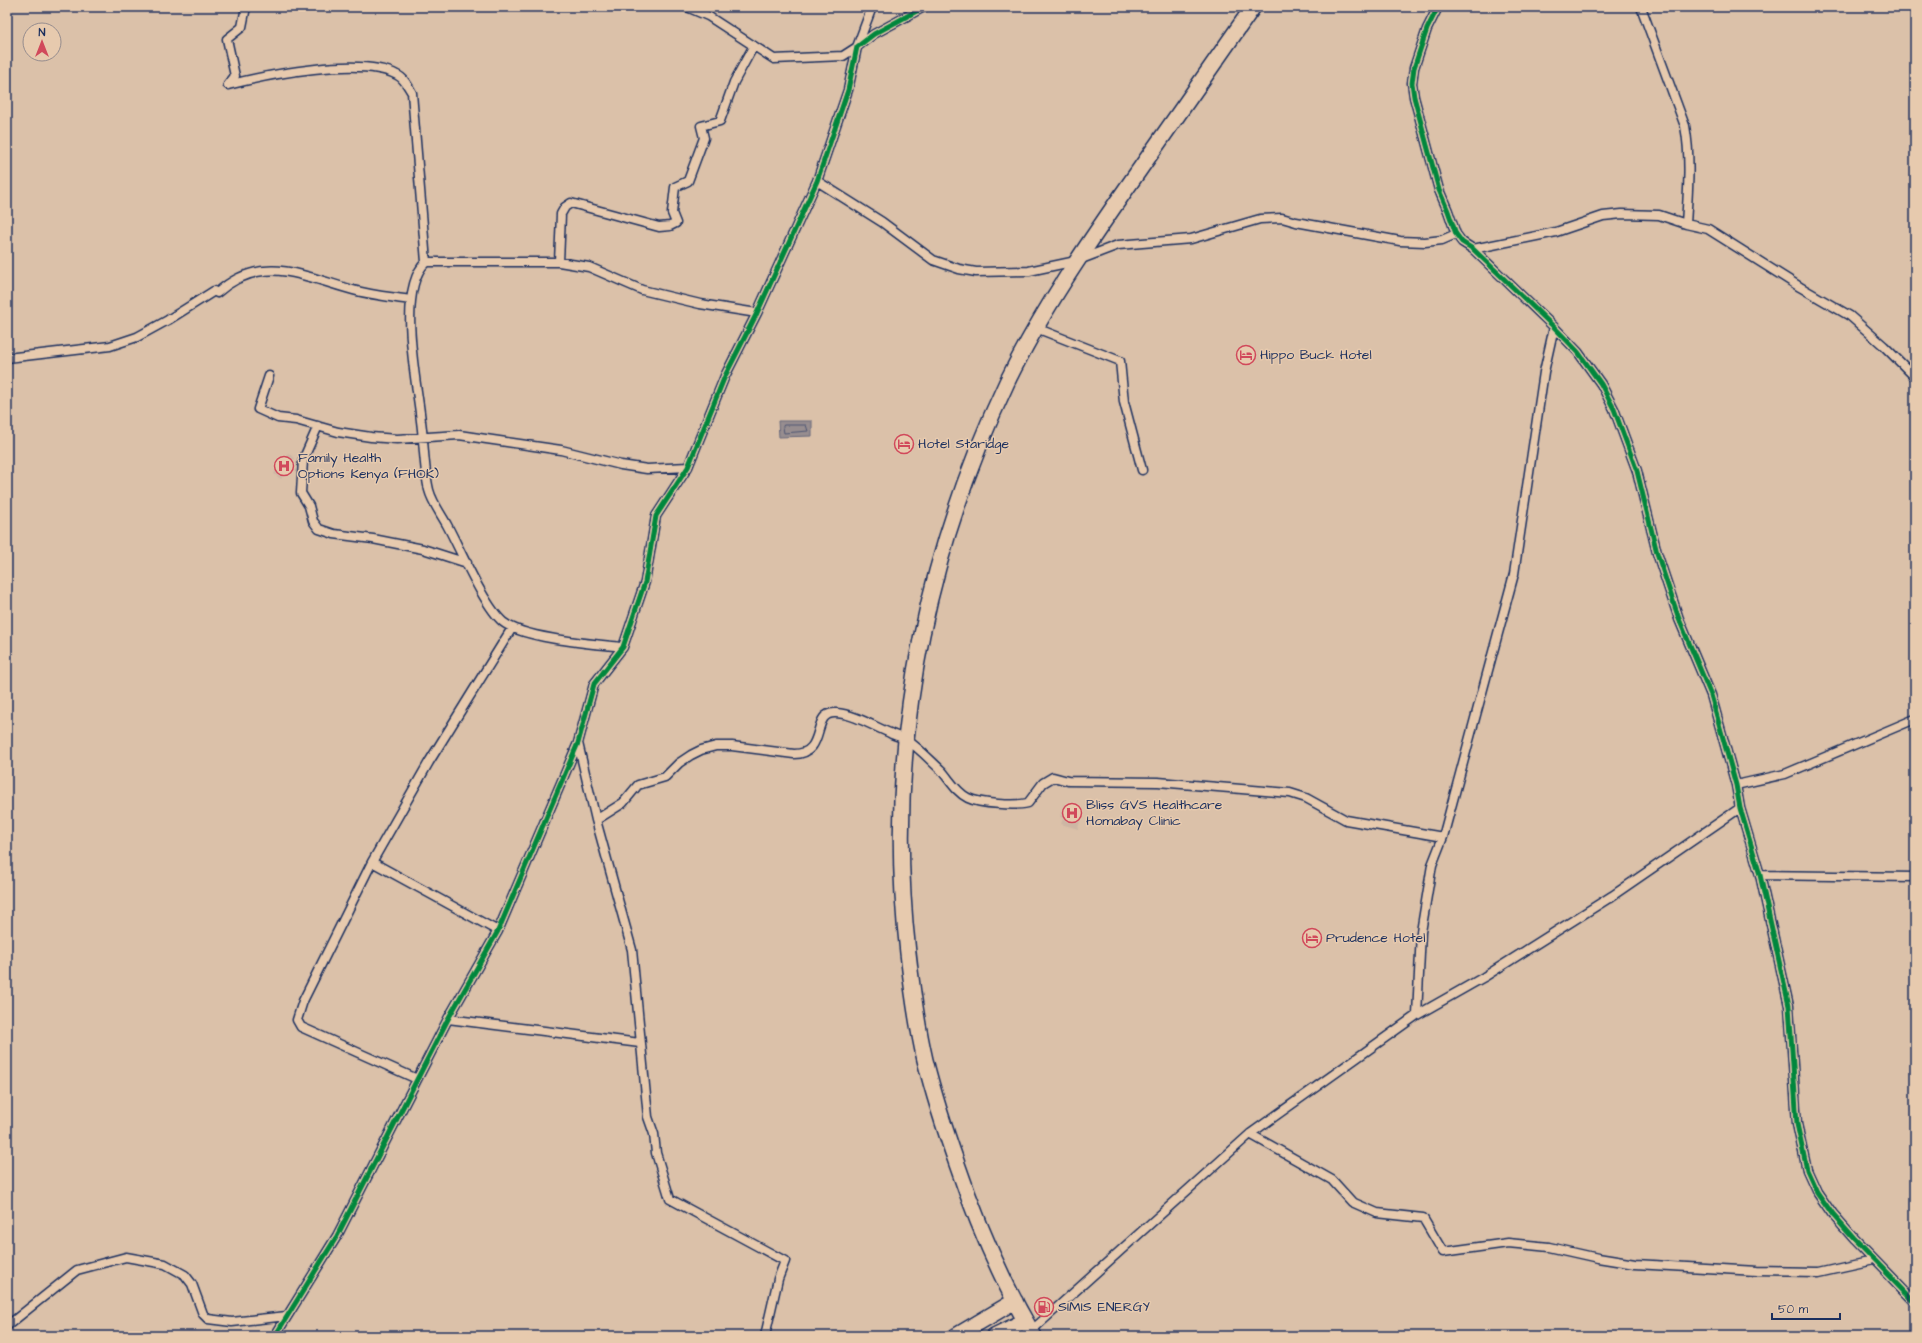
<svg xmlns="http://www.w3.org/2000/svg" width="1922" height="1343" font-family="'Architects Daughter',sans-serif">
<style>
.built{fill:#cdb6a4}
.water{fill:#978d8f;stroke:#65677b}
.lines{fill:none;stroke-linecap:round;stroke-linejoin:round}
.shore{stroke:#4d5572;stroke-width:1}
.street-casing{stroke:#1b2f5e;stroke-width:11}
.highway-casing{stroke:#1b2f5e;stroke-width:18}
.street{stroke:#e7caae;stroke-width:8}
.highway{stroke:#e7caae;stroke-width:15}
.cycleway-casing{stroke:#e7caae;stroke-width:8}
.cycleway{stroke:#00873e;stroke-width:5}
.labels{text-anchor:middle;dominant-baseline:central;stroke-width:3;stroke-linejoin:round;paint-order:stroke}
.poi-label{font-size:14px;fill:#1b2f5e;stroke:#e7caae;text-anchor:start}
</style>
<rect width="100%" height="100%" fill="#dbc1a9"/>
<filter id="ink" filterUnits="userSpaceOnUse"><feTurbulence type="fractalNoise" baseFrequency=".025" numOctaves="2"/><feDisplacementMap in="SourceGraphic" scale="8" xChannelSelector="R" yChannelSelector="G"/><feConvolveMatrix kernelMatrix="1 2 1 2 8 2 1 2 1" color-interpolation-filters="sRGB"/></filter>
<g filter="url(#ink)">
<path class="built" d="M288,453L295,458L281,479L274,474Z
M1064,804L1083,809L1078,829L1061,824L1063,818L1060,817Z"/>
<path class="water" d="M778,421H812V436L779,437Z"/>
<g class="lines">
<path class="shore" d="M784,425H806L808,431L784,433L783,427Z"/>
<g class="street-casing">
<path id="street" d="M687,7L708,16L774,59L843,56L857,47L872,7
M1438,7L1427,29L1414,68L1412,83L1414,97L1439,190L1448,211L1456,234L1462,242L1473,249L1554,327L1578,352L1601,384L1614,409L1637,471L1657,553L1679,619L1711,695L1736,785L1740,808L1760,875L1789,1006L1797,1124L1807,1170L1817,1192L1833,1215L1855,1240L1915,1302
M1641,7L1685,126C1691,158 1688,191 1686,224
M228,85C266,75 362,56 397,75C404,78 408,86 412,93L426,262
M228,85L235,76L227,39L242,27L246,7
M817,181L882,222L933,260L959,269L976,272L1029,271L1076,261L1118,245L1191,239L1260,219L1282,218L1296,222L1400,241L1425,242L1442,240L1456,234
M1473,249L1556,232L1603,216L1622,214L1659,215L1686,224L1708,229L1800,287L1850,316L1884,346L1915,377
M559,262L561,214L565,207L571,203L659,227L670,226L676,223L672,213L675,187L688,181L704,138L701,126L720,121L734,82L753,47
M1036,328L1120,361L1124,402L1142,470
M7,358L110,346L137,337L168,320L214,291L217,293C261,253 303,276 353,290C371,295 391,297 410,300
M269,376L258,409L278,418L296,420L338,432L371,437L397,439L459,435L561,450L621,465L647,469L688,467
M318,426L303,460L301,493L309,506L313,521L319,529L334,534L373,539L423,549L467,563
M623,647C595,644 524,639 503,622C484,606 460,549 447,525C441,514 432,502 429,490C424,470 424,442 421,421C417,382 396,290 426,262H559L589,267L642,290L700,304L757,313
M578,743L596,820L623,803L638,785L665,777L679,763L691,755L701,750L716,746H732L794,754C828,754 810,711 836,713C854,714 873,726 890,733C895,736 902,737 907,740C919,748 930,760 941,770C950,780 956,792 968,798C980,804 1016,806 1028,803L1043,783L1053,777L1068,781L1158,782L1290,793L1306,798L1346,820L1443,837
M1736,785L1785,774L1915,719
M596,820L632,950L648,1117L654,1134L656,1153L670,1199L785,1261L778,1279L765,1336
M372,862L498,931
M1760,875L1915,877
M1417,1015L1421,932L1432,865L1443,837L1514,574L1544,372L1554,327
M448,1019L640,1043
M417,1079L301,1027L297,1020L303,1001L372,862L429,762L512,628
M1250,1134L1332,1180L1352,1202L1377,1213L1423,1218L1443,1252L1508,1243L1549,1247L1598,1258L1635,1264L1757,1271L1819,1272L1873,1260
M7,1326L77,1270L126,1257L165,1264L185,1275L192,1284L203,1314L208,1319L232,1322L287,1316
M1031,1331L1250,1134L1417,1015L1484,977L1612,896L1740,808
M275,1336L337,1236L448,1019L498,931L578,743L594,684L623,647L645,582L656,516L688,467L725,376L757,313L817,181L848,90L857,47L874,34L924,7"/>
</g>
<g class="highway-casing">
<path id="highway" d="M956,1336L1015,1301
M994,1336L1025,1321
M1034,1336C1002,1282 977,1223 957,1164C945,1130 934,1096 925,1060C917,1025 912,989 908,953C885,754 922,563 1007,382C1042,310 1087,245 1133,179C1173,122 1213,64 1253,7"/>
</g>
<use href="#street" class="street"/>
<use href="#highway" class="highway"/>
<g class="cycleway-casing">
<path id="cycleway" d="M1438,7L1427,29L1414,68L1412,83L1414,97L1439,190L1448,211L1456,234L1462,242L1473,249L1554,327L1578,352L1601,384L1614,409L1637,471L1657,553L1679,619L1711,695L1736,785L1740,808L1760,875L1789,1006L1797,1124L1807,1170L1817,1192L1833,1215L1855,1240L1915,1302
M275,1336L337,1236L448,1019L498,931L578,743L594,684L623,647L645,582L656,516L688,467L725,376L757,313L817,181L848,90L857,47L874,34L924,7"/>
</g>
<use href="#cycleway" class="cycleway"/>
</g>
</g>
<defs>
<g id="hotel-ring" transform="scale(1)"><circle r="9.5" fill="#e7caae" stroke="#d1495b" stroke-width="1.5"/><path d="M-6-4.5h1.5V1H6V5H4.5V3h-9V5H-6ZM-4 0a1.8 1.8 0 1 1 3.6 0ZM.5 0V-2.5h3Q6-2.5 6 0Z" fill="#d1495b"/></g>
<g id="hospital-ring" transform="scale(1)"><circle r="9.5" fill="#e7caae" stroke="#d1495b" stroke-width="1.5"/><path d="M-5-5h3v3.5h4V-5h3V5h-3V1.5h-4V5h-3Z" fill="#d1495b"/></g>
<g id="fuel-ring" transform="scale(1)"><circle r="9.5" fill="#e7caae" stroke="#d1495b" stroke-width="1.5"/><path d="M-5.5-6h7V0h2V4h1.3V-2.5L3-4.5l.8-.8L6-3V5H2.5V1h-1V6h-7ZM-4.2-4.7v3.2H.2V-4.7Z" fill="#d1495b"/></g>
</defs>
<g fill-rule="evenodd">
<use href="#hotel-ring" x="1246" y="355"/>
<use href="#hotel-ring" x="904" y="444"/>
<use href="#hospital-ring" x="284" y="466"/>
<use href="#hospital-ring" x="1072" y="813"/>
<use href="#hotel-ring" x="1312" y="938"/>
<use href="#fuel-ring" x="1044" y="1307"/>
</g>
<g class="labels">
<g class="poi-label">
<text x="1260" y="355">Hippo Buck Hotel</text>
<text x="918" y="444">Hotel Staridge</text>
<text x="298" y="458">Family Health<tspan x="298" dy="16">Options Kenya (FHOK)</tspan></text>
<text x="1086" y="805">Bliss GVS Healthcare<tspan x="1086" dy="16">Homabay Clinic</tspan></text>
<text x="1326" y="938">Prudence Hotel</text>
<text x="1058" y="1307">SIMIS ENERGY</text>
</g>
</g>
<rect width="1922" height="1343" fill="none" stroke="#e7caae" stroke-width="24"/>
<rect x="12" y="12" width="1898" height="1319" fill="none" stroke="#1b2f5e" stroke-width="1.5" filter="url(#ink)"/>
<g transform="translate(42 42)"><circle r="19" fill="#e7caae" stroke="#958c8e"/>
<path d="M0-3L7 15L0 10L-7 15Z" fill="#d1495b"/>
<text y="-6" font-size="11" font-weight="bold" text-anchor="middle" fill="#1b2f5e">N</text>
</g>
<path d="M1772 1313v6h68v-6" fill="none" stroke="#1b2f5e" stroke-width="2"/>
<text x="1778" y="1313" font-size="12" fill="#1b2f5e" stroke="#e7caae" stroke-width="3" paint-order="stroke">50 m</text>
</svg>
